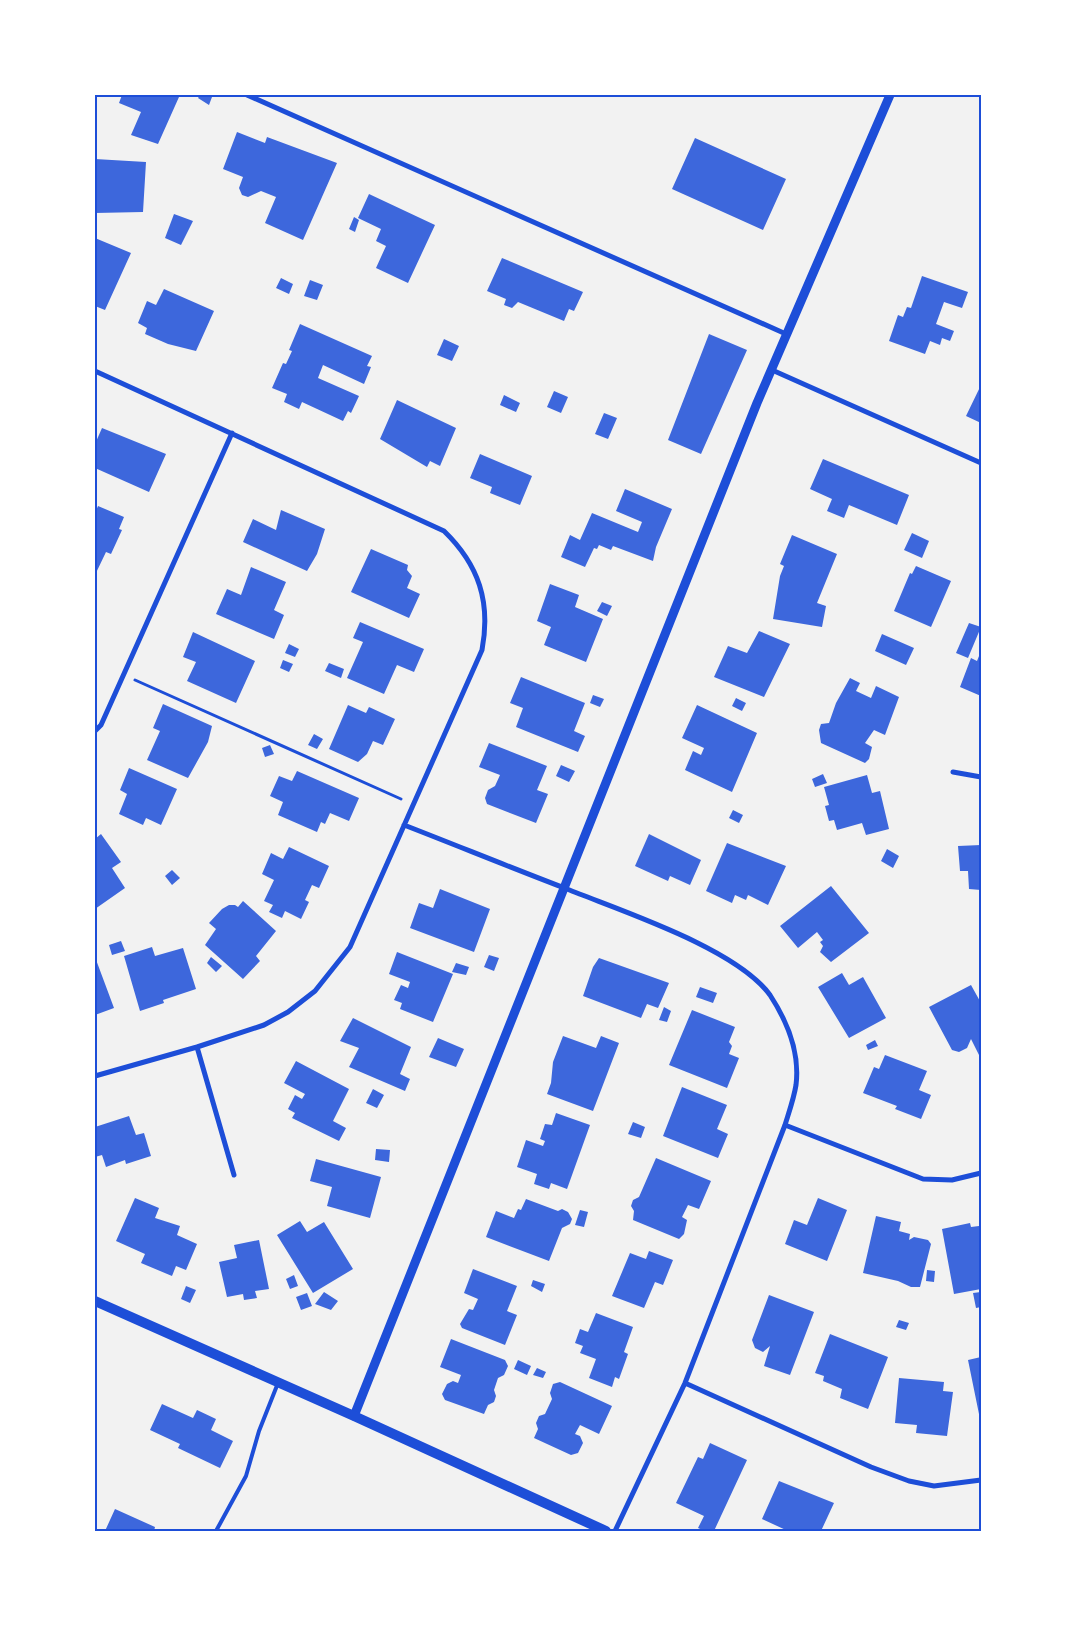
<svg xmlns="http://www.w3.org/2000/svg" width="1076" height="1626" font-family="'IBM Plex Sans',sans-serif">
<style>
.building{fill:#3d67dc}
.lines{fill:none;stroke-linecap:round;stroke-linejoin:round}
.path{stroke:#1d4ed8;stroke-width:3}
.service{stroke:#1d4ed8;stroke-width:4}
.minor{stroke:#1d4ed8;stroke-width:5}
.tertiary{stroke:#1d4ed8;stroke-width:9}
.secondary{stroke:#1d4ed8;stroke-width:10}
.neatline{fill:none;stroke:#1d4ed8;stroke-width:2}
</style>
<rect width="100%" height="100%" fill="#f2f2f2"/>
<path class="building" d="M122,95H174L179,97L158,144L131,135L141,112L119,103Z
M200,95L212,97L209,105L198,98Z
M237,132L265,143L267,137L337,163L303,240L265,223L276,197L261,191L248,197L242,195L239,188L243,177L223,169Z
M695,138L786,179L763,230L672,189Z
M95,159L146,162L143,212L95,213Z
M369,194L435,225L408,283L376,268L386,246L376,241L381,229L358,218Z
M174,214L193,221L181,245L165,238Z
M354,217L359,220L355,232L349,229Z
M95,238L131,253L105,310L95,306Z
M502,258L583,292L574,311L569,309L564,321L518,302L512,308L504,305L506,299L487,291Z
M922,276L968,292L962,308L944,302L936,324L954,331L950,341L942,338L940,345L930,341L925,354L889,341L898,315L903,317L907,307L911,308Z
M281,278L293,284L289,294L276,288Z
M310,280L323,285L317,300L304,296Z
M164,289L214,311L196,351L168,344L145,334L147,328L138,323L147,301L156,305Z
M300,324L372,356L367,366L371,367L364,384L323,365L318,378L359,396L351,413L348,411L343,421L302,402L299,409L284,402L287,394L272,388L283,363L286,364L292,351L289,350Z
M709,334L747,350L701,454L668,440Z
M444,339L459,346L452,361L437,355Z
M981,385V423L966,416Z
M554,391L568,397L561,413L547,407Z
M504,395L520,403L516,412L500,405Z
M397,400L456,428L440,466L430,461L427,467L380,439Z
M604,413L617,418L608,439L595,434Z
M102,428L166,454L149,492L95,468V444Z
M480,454L532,476L520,505L490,493L492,487L470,478Z
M823,459L909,495L897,525L849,505L844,518L827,511L832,499L810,489Z
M625,489L672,509L656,547L653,561L613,546L611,550L599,545L597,549L594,548L585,567L561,557L570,535L580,540L592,513L638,532L642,522L616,511Z
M98,506L124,517L119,529L122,530L111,554L106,552L95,575V513Z
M281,510L325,529L317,554L307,571L243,542L253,519L276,530Z
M912,533L929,541L922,558L904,550Z
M792,535L837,554L817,603L826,606L822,627L773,619L780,576L784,566L780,564Z
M371,549L408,565L407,570L412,576L407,588L420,594L409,618L351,592Z
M916,566L951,581L931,627L894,611L910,573L912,574Z
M251,567L286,582L274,610L284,615L274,639L216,614L227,589L241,595Z
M550,584L579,595L575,607L603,619L586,662L544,645L551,627L537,621Z
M602,602L612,606L607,616L597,611Z
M360,622L424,649L414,672L397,665L384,694L347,678L363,642L353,638Z
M969,623L981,627L968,658L956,653Z
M759,631L790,644L764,697L714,677L728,646L747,653Z
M193,632L255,661L236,703L187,681L196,662L183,657Z
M882,634L914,648L906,665L875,651Z
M289,644L299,649L295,657L285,653Z
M981,651V696L960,687L971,658L977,661Z
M283,660L293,664L289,672L280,668Z
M329,663L344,669L341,678L325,671Z
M521,677L585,703L574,731L585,736L578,752L516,727L523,708L510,703Z
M850,678L860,683L856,691L871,698L876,686L899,697L885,735L874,730L865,743L872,747L869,759L865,763L821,743L819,730L821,724L829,723L836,703Z
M593,695L604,699L600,707L590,703Z
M736,698L746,703L742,711L732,706Z
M163,704L212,726L208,742L188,778L147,760L160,731L153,728Z
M348,705L366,713L369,707L395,719L383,745L373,741L367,754L358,762L329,749Z
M697,705L757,733L732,792L685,770L693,751L701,755L704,748L682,738Z
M314,734L323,739L317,749L308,745Z
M489,743L547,766L537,790L548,794L536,823L487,804L485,798L488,790L495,786L500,775L479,767Z
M270,745L274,754L265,757L262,748Z
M561,765L575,771L569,782L556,776Z
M129,768L177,789L161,825L146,818L143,825L119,814L127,794L120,790Z
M297,771L359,798L349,821L330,813L325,824L321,822L317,832L278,815L283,802L270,796L279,776L292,781Z
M823,774L827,783L815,787L812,779Z
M867,775L872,793L880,791L889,829L866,835L862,823L837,830L834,820L829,821L825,806L829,805L824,787Z
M733,810L743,815L739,823L729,818Z
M101,834L121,862L112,868L125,888L95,909V839Z
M649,834L701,860L690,885L670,876L668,881L635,866Z
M727,843L786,866L768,905L748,895L746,900L735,895L732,903L706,891Z
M981,845V890L969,889L968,871H960L958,846Z
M289,847L329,866L319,888L312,885L305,900L309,902L301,919L285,911L282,918L269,912L273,905L264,901L274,880L262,874L271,853L283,859Z
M887,849L899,856L893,868L881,861Z
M172,870L180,878L172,885L165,876Z
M831,886L869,933L831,962L820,952L823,946L820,942L823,940L817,932L798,948L780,926Z
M440,889L490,909L474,952L410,928L419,903L433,908Z
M243,901L276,931L256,956L260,961L243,979L205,945L216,929L209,923L222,909L229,905H235L238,907Z
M121,941L125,951L112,955L109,945Z
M152,947L155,956L183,948L196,989L163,1000L164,1003L140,1011L124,956Z
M397,952L453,974L433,1022L400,1009L402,1003L394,1000L401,985L408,988L410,982L389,974Z
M489,955L499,958L494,971L484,967Z
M95,957L114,1008L95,1015Z
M211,957L222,966L216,972L207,963Z
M599,958L669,983L658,1008L647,1004L641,1018L583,996L593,967Z
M456,963L469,967L466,975L452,972Z
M842,973L849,985L863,977L886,1018L849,1038L818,987Z
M971,985L981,1003V1059L971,1039L967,1048L959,1052L952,1050L929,1007Z
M700,987L717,993L713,1003L696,997Z
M664,1007L671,1011L667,1022L659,1020Z
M692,1010L735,1027L729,1042L732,1046L729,1054L739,1058L727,1088L669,1065Z
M353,1018L411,1047L400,1074L410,1079L405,1091L349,1067L359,1048L340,1041Z
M563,1036L596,1048L601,1036L619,1043L593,1111L547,1094L551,1083L553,1062Z
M438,1038L464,1049L456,1067L429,1057Z
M875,1040L878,1046L868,1050L866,1045Z
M885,1055L927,1071L919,1090L931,1095L921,1119L895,1109L897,1106L863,1093L874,1067L879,1069Z
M296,1061L349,1089L333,1121L346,1128L339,1141L292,1118L295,1113L288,1109L295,1095L302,1099L305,1094L284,1083Z
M682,1087L727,1105L717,1129L728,1134L718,1158L663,1136Z
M373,1089L384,1095L377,1108L366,1103Z
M556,1113L590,1125L567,1189L551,1183L549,1189L534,1184L537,1174L517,1167L526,1140L543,1146L545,1141L540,1139L545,1124L552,1125Z
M129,1116L136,1135L144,1133L151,1156L126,1164L125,1160L106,1167L102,1155L95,1157V1127Z
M633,1122L645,1127L641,1138L628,1134Z
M376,1149L390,1150L389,1162L375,1160Z
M656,1158L711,1181L699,1209L688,1205L682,1217L687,1220L684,1234L679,1239L633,1220L634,1211L631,1206L633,1200L639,1197Z
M316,1159L381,1177L370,1218L327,1206L332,1187L310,1181Z
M135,1198L159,1208L155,1218L180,1226L177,1235L197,1244L186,1270L176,1266L172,1276L141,1263L145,1254L116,1241Z
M818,1198L847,1210L827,1261L785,1244L794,1220L807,1225Z
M526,1199L558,1211L562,1209L568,1212L572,1219L570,1224L562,1228L549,1261L486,1237L496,1211L514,1218L518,1209L521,1210Z
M580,1210L588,1212L584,1227L575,1225Z
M876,1216L901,1222L899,1231L910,1234L909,1240L914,1237L928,1240L931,1244L920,1287H911L898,1281L863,1273Z
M300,1221L307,1232L324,1222L353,1269L313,1293L277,1235Z
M970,1223L971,1227L979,1226L981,1229V1289L954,1294L942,1229Z
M259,1240L269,1289L255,1291L257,1298L244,1300L243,1294L227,1297L219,1262L237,1258L234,1245Z
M649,1251L673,1260L663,1285L655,1282L644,1308L612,1296L630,1253L646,1259Z
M473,1269L517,1286L507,1311L517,1315L505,1345L462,1328L460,1324L469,1309L473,1310L478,1299L464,1293Z
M927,1270L935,1271L934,1282L926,1281Z
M294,1275L298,1286L290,1289L286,1279Z
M533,1280L545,1284L542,1292L531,1286Z
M186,1286L196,1290L190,1303L181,1299Z
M324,1292L338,1301L331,1310L315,1304Z
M981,1292V1307L976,1308L973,1293Z
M307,1293L312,1306L301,1310L296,1297Z
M769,1295L814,1312L790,1375L764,1366L770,1346L763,1352L755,1348L752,1340Z
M596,1313L633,1327L624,1352L628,1354L619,1379L615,1377L612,1387L589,1378L596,1359L580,1353L583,1346L575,1343L580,1329L588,1332Z
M899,1320L909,1323L906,1330L896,1327Z
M830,1334L888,1357L868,1409L840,1398L842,1389L823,1381L824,1376L815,1373Z
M451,1339L505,1360L508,1366L504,1375L498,1378L494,1390L496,1396L494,1402L488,1405L484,1414L445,1400L442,1394L447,1384L453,1381L458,1383L461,1375L440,1367Z
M981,1357V1419H980L968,1360Z
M518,1360L531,1366L527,1375L514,1369Z
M537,1368L546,1372L543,1378L533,1375Z
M899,1378L944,1382L943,1391L953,1392L947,1436L916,1433L917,1425L895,1423Z
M560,1382L612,1406L599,1434L580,1425L575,1434L580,1436L583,1443L578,1453L571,1455L534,1438L538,1429L536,1423L539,1416L545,1414L552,1399L550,1393L553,1384Z
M162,1404L193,1418L197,1410L216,1419L211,1430L233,1441L220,1468L178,1448L180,1444L150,1430Z
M710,1443L747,1460L714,1531H705L698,1528L704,1516L676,1503L698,1457L703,1459Z
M779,1481L834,1503L821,1531H788L762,1519Z
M115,1509L155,1527L154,1531H105Z"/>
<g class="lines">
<path class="path" d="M135,680L401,799"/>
<path class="service" d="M216,1531L246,1476L259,1431L278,1383"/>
<path class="minor" d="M247,95L786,334
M772,370L981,463
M95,371L444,531C479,565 491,602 482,650L350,947L315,991L288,1012L264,1025L197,1047L95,1076
M95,731L101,725L232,433
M953,772L981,777
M404,825C458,846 512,868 567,889C621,911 736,948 770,995C787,1021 800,1053 796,1085C794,1098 789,1112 785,1125L685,1383L615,1531
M197,1047L234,1175
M785,1125L923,1179L952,1180L981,1173
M685,1383L871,1467L909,1481L934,1486L981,1480"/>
<path class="tertiary" d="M354,1416L757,403L890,95"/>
<path class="secondary" d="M95,1301L354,1416L606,1531"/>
</g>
<rect width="1076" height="1626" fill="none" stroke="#ffffff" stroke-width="192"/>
<rect x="96" y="96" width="884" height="1434" class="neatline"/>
</svg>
